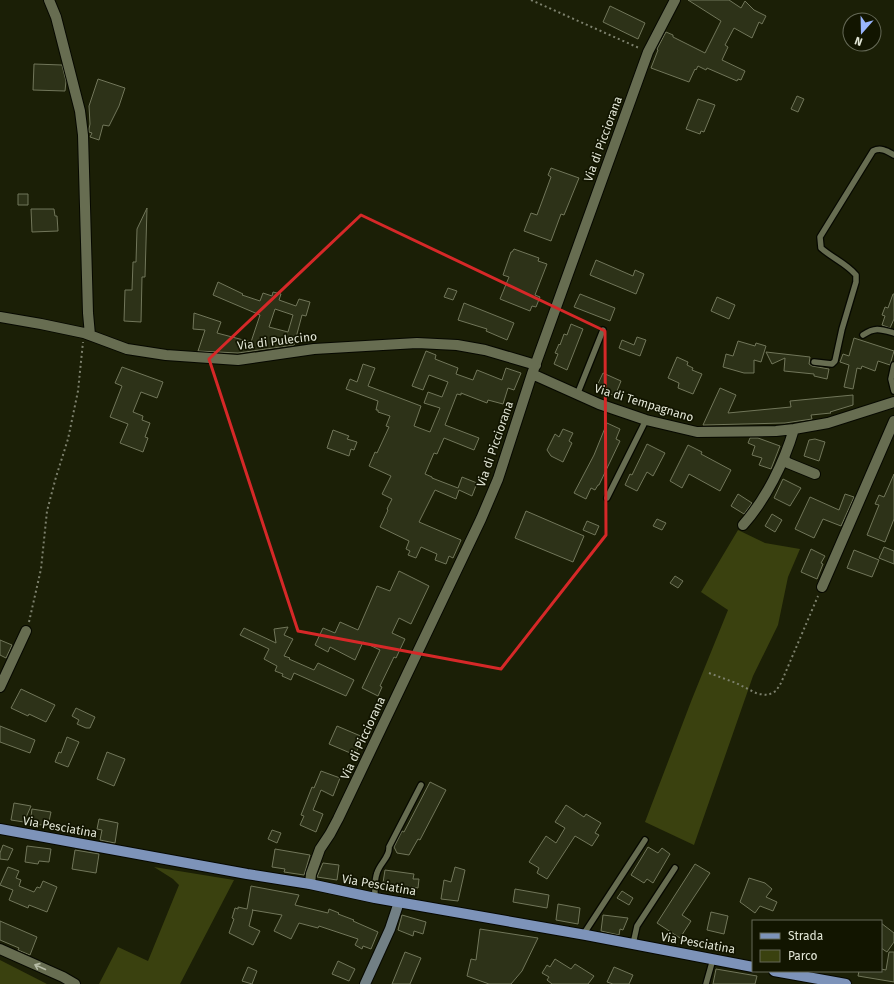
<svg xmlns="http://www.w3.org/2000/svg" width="894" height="984" font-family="'Fira Sans',sans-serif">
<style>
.green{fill:#3a410f}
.building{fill:#2d3218;stroke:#71765a;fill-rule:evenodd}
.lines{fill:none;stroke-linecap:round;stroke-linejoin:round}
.lane-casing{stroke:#060800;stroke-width:8}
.street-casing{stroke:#060800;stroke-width:12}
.secondary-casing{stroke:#060800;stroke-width:12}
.primary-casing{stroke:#060800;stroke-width:12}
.path{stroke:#7d816d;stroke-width:2;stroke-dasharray:2 3;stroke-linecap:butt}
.lane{stroke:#676d51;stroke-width:5.5}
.street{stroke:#676d51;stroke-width:10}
.secondary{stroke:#728085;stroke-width:10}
.primary{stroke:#7d93b9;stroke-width:10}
.oneway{stroke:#b7bca7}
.marked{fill:none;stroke:#d62828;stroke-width:3;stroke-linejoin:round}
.labels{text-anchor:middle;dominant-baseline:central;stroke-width:3.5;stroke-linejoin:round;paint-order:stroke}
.street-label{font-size:12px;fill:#e2e6d6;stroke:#121500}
</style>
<rect width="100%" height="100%" fill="#1b1f06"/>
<path class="green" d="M738,530L765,543L800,549L788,577L778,625L753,676L694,845L645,822L692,699L728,610L701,592Z
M154,867L234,880L180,984H99L118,947L148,961L179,885L173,879Z
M0,960L47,984H0Z"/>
<path class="building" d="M688,0H729L741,8L745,1L754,10L766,16L762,24L759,22L752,38L734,28L725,45L728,47L722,60L745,71L741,80L738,79L737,81L707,68L706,70L698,66L696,70L695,69L689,82L651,68L658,50L657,49L666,32L673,35V37L705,53L721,21Z
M610,6L645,23L638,39L603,22Z
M34,64L62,65L66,81L65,91L33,90Z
M98,79L125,88L119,106L109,126L103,125L99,140L90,137L92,133L89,132V129L90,124L89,106Z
M797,96L804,99L798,112L791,109Z
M698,99L715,105L704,132L701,131L700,134L686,129Z
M551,168L579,178L564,215L561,214L551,241L524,231L531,213L537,215L551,177L548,175Z
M18,194H28V205H18Z
M147,208L145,277H142L141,322L124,321L125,290H132L133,262H136L137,229Z
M31,209H54L55,216H57L58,231L32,232Z
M514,249L539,258L538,261L547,264L535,295L540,297L536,307L532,306L530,311L500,299L509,277L503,275L511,252H512Z
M596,260L633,276L635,270L644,274L636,294L590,275Z
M218,282L243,294L242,295L260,301L263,293L272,296L273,292L281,294L279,300L296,306L299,299L310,302L306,316L302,315L294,345L238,353L198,351L205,330L193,329L194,313L221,322L217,333L251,342L260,315L213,295ZM275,309L293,315L288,332L269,327Z
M448,288L457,291L453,300L444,297Z
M580,294L615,308L610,321L574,307Z
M893,294H894V319L890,328L882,325L885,316L882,315L885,307L888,308Z
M717,297L735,305L729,319L711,311Z
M464,303L514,323L507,340L486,331L487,329L458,320Z
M571,324L583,329L567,370L554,364L558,354L555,353L559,344L560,345L564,334L567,335Z
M637,337L646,340L640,356L619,348L622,340L634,345Z
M854,338L894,351L890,365L878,361L875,371L862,366L861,369L857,368L853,389L844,387L849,365L840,362L843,354L849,356Z
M738,341L755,346L756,343L766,346L761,362L754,360V373H744L723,367L726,354L733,356Z
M426,351L436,355L435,359L458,368L456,374L473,380L477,370L502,380L506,368L521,373L514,390L508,388L503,404L488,400L487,403L461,393V395L457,394L445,425L479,438L474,450L444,438L437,454L434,453L425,474L432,477V478L458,488L462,477L477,483L472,496L459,490L456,499L435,490L419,522L461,540L453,558L449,556L446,564L435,560L437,554L421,547L416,558L408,555L410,551L406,549L409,541L380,527L388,510L387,509L392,499L382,494L391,476L369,466L375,452L377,453L389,427L386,426L390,416L378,412V410H376L378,401L346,389L350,379L357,382L363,364L375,368L368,386L421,406L414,426L430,432L440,408L424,403L428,392L442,397L448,382L429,375L423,390L412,386Z
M766,352L810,357L809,364L812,366L829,369L827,379L814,376V374L784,371L785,358L772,364Z
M677,357L688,362L687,365L693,368L692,370L702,374L693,394L678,388L679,383L668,378Z
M122,367L163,382L157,398L141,392L133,412L143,416L142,420L150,423L145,437L148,438L143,452L120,443L128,424L110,417L122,386L115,383Z
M603,373L621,381L615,396L596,388Z
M720,388L736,395L728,413L791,407L790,401L853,395V405L830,412L831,413L811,415L812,419L785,423L703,425Z
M607,423L620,429L616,439L620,441L599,485H598L595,490L591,488L586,499L574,493L594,455Z
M563,429L573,433L569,441L572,443L563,462L551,456L547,450L555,434L559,437Z
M333,430L349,436L347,439L357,442L354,450L351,449L349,456L327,448Z
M750,438H758L780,446L771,469L759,465L762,458L752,455L755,446L748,443Z
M815,439L825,442L819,461L804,456L809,440Z
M647,444L665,453L653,476L647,472L637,491L625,485L630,474L632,475Z
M688,445L702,452L701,454L731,470L720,491L689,474L682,488L670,481Z
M894,474V519L885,542L867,535L879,505L875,504L879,495L884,497Z
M783,479L801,488L790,506L774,498Z
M738,494L752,503L744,514L731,506Z
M845,494L854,497L841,526L823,519L814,538L795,529L810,497L839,510Z
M526,511L584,536L573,562L515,538Z
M772,514L782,520L775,532L765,526Z
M657,519L666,523L662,530L653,526Z
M587,521L599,526L595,535L583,530Z
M884,547L894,551V564L879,558Z
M811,549L825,556L821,563L823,564L817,579L801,572Z
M854,550L879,560L872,577L847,568Z
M399,571L429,586L411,624L399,618L392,633L405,639L396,658L394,657L380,686L382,687L378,696L362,688L380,650L363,642L355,660L330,647L328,652L315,645L323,628L335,633L340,622L358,630L377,586L390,591Z
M675,576L683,581L678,588L670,583Z
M288,627L284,635L293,639L284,656L290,658L289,659L314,670L318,663L354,680L346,696L294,673L291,680L282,676L283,674L275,671L277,666L264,659L269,649L240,635L244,628L276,643L274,629Z
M0,640L12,645L6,658L0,655Z
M21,689L55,705L46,722L29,714L28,716L11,708Z
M76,708L95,717L90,728H86L77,724L79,720L72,716Z
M0,726L35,740L30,753L0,742Z
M337,726L363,737L355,755L329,744Z
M67,737L79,742L68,767L55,762L59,752L61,753Z
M107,752L125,759L114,786L97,779Z
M321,771L340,778L333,796L321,790L313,810L323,814L316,832L300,825L304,816L301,815L312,787L314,788Z
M430,782L446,790L420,840L418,839L409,855L397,853L394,847L402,831L404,832Z
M14,803L31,806L24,822L11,820Z
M566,805L584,817L586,814L601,823L595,833L599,835L592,846L575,836L547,879L537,873L539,868L529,862L546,836L556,843L565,828L555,822Z
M32,809L51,812L48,826L30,823Z
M99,819L118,823L115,843L100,840L102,830L97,829Z
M272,830L281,833L277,843L268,839Z
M3,845L13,849L8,860L0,859V853Z
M27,846L51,849L49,862L39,861L38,864L25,862Z
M648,847L658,853L662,848L670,854L653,883L647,879L644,883L631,875Z
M275,849L310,855L304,875L284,872L285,869L272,867Z
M75,850L99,854L96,873L72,869Z
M323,863L339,865L337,880L317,877Z
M695,864L710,873L682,915L691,921L680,938L657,923Z
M8,867L19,871L16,878L21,880L19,886L34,892L37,887L40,888L43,881L57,887L47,912L29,905L28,908L9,900L13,890L0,885Z
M455,867L465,870L458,901L441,899L444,880L451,882Z
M385,870L414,874L413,879H419L418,888L412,887L411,893L382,889Z
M749,878L765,883L772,889L766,897L777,902L773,911L760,906L755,913L740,902Z
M251,886L299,895L295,905L328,913L329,909L339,913L338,914L354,920L353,921L378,932L371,949L363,946L362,949L355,945L358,939L319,926L318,928L299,923L291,939L274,931L282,915L252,910H253L249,926L260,931L253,945L229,933L234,919L232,918L235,908L238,909V907L247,909Z
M515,889L549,895L547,908L513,902Z
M622,891L633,898L629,905L617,898Z
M558,904L580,908L578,924L556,920Z
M711,912L728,916L724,934L707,930Z
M402,915L426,922L423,934L414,931L413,936L398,930Z
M603,915L628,918L623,930L620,929L619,935L601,931Z
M0,921L37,937L30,955L18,950L19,948L0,940Z
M881,923L894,933V942L887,952L881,948Z
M480,929L538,938L522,971L511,984H489L467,976L471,959L476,960Z
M405,952L421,958L410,984H392Z
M889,952H894V982L858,976L859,971H881V969L886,970Z
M555,959L571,969L575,964L594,976L588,984H552L547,980L549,977L542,973L547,965L550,967Z
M338,961L355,969L349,981L332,974Z
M248,967L257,971L252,984L242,981Z
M614,967L633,975L629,984H613L607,982Z
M716,969L757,976L755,984H713Z"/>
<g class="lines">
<g class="lane-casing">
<path id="lane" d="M863,335C875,327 880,329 894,333
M814,362L832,364L835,361L842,329L856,282V275C846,263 832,258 821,248L820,237L873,151C881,147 887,151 894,155
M894,365L891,379L894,391
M577,395L603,330
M607,498L646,420
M375,898C375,890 374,881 377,873C380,863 390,857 389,847L421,785
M583,935L645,840
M633,944L637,926L675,868
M706,984L713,959"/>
</g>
<g class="street-casing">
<path id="street" d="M49,0L56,17L80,111L83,135L88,313L90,335
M0,317L41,324L84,333L127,349L166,355L238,360L314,349L417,343L457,345L485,350L536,365
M532,374L599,404L646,420L697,432L776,431L794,429L828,423L894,402
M784,459L788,463L815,474
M743,525C766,499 784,463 794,429
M822,587L894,421
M0,687L26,631
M310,884L311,874L320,849L330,834L338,819L481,519L498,479L532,374L648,52L675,0
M0,949L63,977L75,984"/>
</g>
<g class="secondary-casing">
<path id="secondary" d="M365,984L390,929L399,902"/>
</g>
<g class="primary-casing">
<path id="primary" d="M0,829L247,874L310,884L375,898L586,935L753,967
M774,971L846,984"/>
</g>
<path class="path" d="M531,0L639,48
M29,622L41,569L47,511L56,477L68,439L78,391L83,342
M709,673L736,683L758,694L768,695L776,691L781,683L818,596"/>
<use href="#lane" class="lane"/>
<use href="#street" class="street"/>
<use href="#secondary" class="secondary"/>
<use href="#primary" class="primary"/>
</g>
<defs><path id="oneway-shaft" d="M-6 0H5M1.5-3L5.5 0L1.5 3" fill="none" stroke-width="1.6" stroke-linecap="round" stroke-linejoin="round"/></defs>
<use class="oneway" href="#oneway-shaft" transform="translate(40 967) rotate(-156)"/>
<path class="marked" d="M361,215L605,331L606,535L501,669L298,631L209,359Z"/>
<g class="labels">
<g class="street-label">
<text transform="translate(603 139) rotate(-70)">Via di Picciorana</text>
<text transform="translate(277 341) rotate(-7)">Via di Pulecino</text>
<text transform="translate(644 403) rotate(17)">Via di Tempagnano</text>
<text transform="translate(495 444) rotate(-71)">Via di Picciorana</text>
<text transform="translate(363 738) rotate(-65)">Via di Picciorana</text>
<text transform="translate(60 827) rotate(10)">Via Pesciatina</text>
<text transform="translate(379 885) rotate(10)">Via Pesciatina</text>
<text transform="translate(698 943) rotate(10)">Via Pesciatina</text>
</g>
</g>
<rect x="752" y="920" width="130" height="52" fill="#121500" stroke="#656956"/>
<rect x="760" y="933" width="20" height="6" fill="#7d93b9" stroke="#656956"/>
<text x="788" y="940" font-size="12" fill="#e2e6d6">Strada</text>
<rect x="760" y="950" width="20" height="12" fill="#3a410f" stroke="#656956"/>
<text x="788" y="960" font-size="12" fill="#e2e6d6">Parco</text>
<g transform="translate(862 32) rotate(200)"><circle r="19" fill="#121500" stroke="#656956"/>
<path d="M0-3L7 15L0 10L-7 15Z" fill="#99b5fd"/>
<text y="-6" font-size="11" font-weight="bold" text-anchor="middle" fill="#e2e6d6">N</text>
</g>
</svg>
